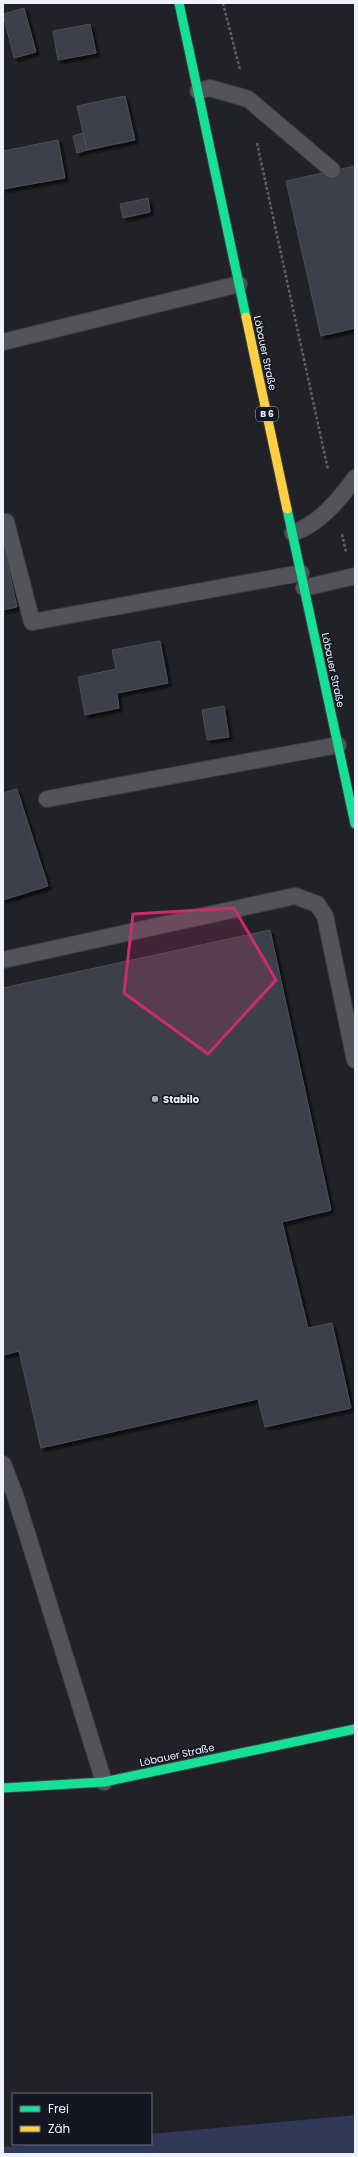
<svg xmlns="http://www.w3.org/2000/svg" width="358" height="2157" font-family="Poppins,sans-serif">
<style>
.green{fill:#303858}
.building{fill:#3c3f4b;stroke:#4e5055;filter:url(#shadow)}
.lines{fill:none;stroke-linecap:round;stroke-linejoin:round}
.lane-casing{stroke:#3c3e43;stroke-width:18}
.fast-casing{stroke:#3c3e43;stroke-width:11}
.slow-casing{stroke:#3c3e43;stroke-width:11}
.path{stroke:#5c5e62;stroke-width:2.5;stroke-dasharray:3 2;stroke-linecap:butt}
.lane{stroke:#535459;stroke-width:16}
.fast{stroke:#16e098;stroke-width:9}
.slow{stroke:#ffcf43;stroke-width:9}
.marked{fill:#c72e6b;fill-opacity:0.2;stroke:#c72e6b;stroke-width:3;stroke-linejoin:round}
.poi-dot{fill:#a7a9b1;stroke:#141723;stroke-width:1.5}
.labels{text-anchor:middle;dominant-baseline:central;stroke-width:3;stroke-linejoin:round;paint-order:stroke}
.shield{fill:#141723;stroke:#aeb0ba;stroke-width:1}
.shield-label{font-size:9px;font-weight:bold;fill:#f0f2fb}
.street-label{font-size:10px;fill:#f0f2fb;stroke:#141723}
.poi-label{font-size:10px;font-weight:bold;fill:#f0f2fb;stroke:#141723;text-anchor:start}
</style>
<defs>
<filter id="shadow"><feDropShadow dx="3.5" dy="3.5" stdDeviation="1" flood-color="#0009"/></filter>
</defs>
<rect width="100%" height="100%" fill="#202228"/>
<path class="green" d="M355,2115V2154H3V2147L45,2144H151V2134Z"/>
<path class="building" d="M24,8L36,52L14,58L3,14Z
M90,24L96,53L58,60L53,31Z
M125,96L135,140L87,150L77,106Z
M83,133L87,150L77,153L73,136Z
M58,140L65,178L3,189V151Z
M355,166V328L321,336L286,181Z
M148,198L150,212L123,218L120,204Z
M3,544L17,607L3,610Z
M160,641L168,683L117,693L119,708L85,715L78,677L116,669L112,650Z
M224,706L229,737L207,740L202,710Z
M17,789L48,886L3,900V793Z
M270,930L331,1210L282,1222L308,1328L332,1323L351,1408L265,1427L258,1399L41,1448L19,1351L3,1355V988Z"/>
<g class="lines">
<g class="lane-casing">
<path id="lane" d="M198,91L210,88L248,99L332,170
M3,342L239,284
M6,522L32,622L301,573
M293,533C319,524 339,500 355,478
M304,588L355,576
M47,799L338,745
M3,960L295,896L317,904L325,916L355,1060
M3,1464L15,1495L104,1782"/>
</g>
<g class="fast-casing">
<path id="fast" d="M179,3L246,317
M287,509L355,824
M3,1788L104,1782L355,1729"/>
</g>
<g class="slow-casing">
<path id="slow" d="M246,317L287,509"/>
</g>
<path class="path" d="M223,3L240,70
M257,143L328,470
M342,534L346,552"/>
<use href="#lane" class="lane"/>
<use href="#fast" class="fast"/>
<use href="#slow" class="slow"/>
</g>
<path class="marked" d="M234,908L276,980L208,1054L124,993L133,914Z"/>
<circle class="poi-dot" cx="155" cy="1099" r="4"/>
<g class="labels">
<rect class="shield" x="256" y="407" width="22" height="14" rx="3"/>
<g class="shield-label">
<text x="267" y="414">B 6</text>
</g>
<g class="street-label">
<text transform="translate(265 353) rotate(78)">Löbauer Straße</text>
<text transform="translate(333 670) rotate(78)">Löbauer Straße</text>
<text transform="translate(177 1755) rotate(-12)">Löbauer Straße</text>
</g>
<g class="poi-label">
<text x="163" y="1099">Stabilo</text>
</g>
</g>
<rect width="358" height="2157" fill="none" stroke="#f0f2fb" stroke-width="8"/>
<rect x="12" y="2093" width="140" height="52" fill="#141723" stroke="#6c6f79"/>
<rect x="20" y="2106" width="20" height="6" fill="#16e098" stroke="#6c6f79"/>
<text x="48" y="2113" font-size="12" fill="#f0f2fb">Frei</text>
<rect x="20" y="2126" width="20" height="6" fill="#ffcf43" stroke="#6c6f79"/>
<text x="48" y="2133" font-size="12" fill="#f0f2fb">Zäh</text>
</svg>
